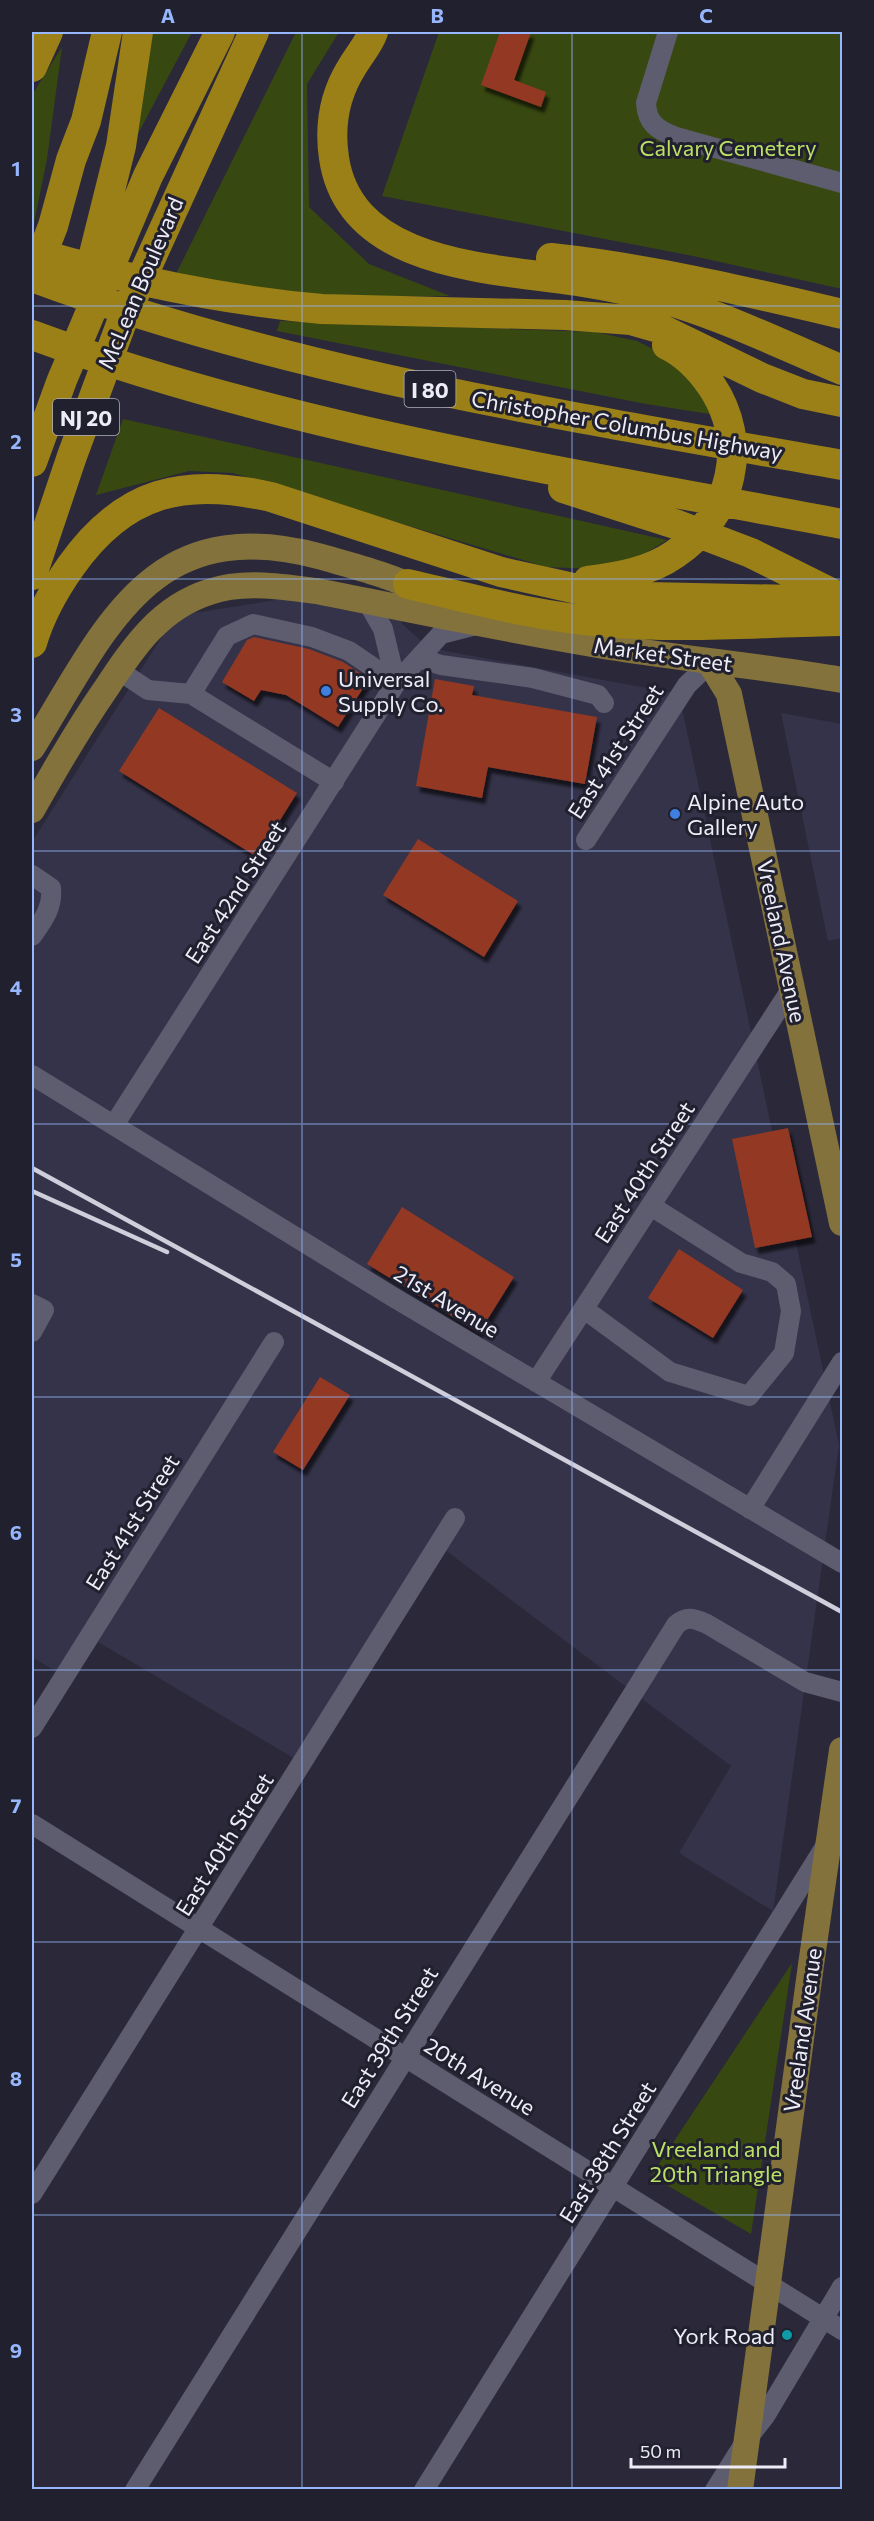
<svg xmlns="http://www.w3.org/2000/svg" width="874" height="2521" font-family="Commissioner,sans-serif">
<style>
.built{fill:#353349}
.green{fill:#384811}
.building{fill:#933823;filter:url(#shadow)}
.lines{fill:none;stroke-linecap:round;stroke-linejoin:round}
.minor{stroke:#5e5d6f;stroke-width:20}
.major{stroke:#83723b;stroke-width:26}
.highway{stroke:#9b8018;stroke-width:30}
.rail{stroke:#cfceda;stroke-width:4.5}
.grid{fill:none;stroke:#96b6fd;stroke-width:1.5;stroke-opacity:0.55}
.shop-dot{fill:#3f7fe0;stroke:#21202f;stroke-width:2}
.culture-dot{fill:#0f9aa8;stroke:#21202f;stroke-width:2}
.labels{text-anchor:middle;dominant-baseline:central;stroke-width:6;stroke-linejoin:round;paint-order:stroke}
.shield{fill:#21202f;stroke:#b0afbb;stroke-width:1.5}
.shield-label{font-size:21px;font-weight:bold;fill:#edecf7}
.park-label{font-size:22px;fill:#bbe164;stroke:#21202f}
.street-label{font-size:22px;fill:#edecf7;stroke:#21202f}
.poi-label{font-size:22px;fill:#edecf7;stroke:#21202f;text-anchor:start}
.neatline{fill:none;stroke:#96b6fd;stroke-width:2}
.grid-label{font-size:20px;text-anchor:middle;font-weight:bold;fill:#96b6fd}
</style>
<defs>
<filter id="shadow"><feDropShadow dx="3.5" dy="6" stdDeviation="1.5" flood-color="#0009"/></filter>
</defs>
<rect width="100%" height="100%" fill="#2b2939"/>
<path class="built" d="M314,594L401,611L402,624L429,648L679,694L839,1445L773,1911L679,1853L731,1766L436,1543L300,1762L85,1634L60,1674L32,1657V842L175,616Z
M781,713L842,724V938L828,941Z"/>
<path class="green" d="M147,32H192L131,147Z
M296,32H339L307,84L309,207L369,264L450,296L292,297L174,278Z
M439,32H842V289L693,256L382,196Z
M62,47L47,159L32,233V95Z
M280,321L595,332L637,341L672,359L716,415L646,404L277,331Z
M123,419L667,540L618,570L546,567L233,473L189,471L96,495Z
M792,1963L751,2234L651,2176Z"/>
<path class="building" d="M500,32H531L514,80L546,92L541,107L481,85Z
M254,637L309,649L343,662L369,679L338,727L286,695L261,690L254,701L222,682L247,640Z
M435,679L474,686L472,695L597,717L585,784L488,767L482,798L416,786Z
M159,708L297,793L257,857L119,771Z
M418,839L518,901L484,957L383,895Z
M788,1128L812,1237L755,1248L732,1139Z
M402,1207L514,1277L479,1333L367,1264Z
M679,1249L743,1290L713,1338L648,1298Z
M320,1377L350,1395L303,1470L273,1452Z"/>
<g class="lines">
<path class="minor" d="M668,32L646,103C647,124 658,130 676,137L842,183
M367,601L383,629L396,683
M419,658L441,665L533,678L598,695L604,703
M118,670L148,690L191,694L334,782
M191,694L227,636L253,624L312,637L349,651L396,683
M586,840L687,685L710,663
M32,875L51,888C53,908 43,920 32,936
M32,1075L393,1297L842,1563
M114,1125L396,683L441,634L476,625
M32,1304L44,1310L32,1332
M584,1309L670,1372L749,1396L784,1353L791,1311L786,1284L772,1272L741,1263L651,1206
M536,1382L792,988
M750,1509L842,1362
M32,1728L274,1342
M32,1824L842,2330
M32,2194L455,1518
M135,2490L676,1625C687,1615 695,1619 707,1624L805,1682L842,1692
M424,2490L826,1845
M715,2490L747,2439L765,2416L842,2287"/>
<path class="major" d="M710,663L729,694L842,1223
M32,748C108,625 151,511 322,557C357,567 393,576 425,593
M32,810C55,769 78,729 105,690C133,648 159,608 209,592C244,580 281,587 317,591C417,611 517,632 617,648C692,660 768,667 842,680
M740,2490L811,1965L842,1750"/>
<path class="highway" d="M373,32C369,44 359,55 352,67C335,94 329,125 334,158C350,267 493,268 577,281C609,286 643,293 674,302C732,320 787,347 842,370
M32,67L48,32
M32,252C127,280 223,300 322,309L565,315L631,320L659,328L762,378L803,394L842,402
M551,258C652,269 744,291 842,314
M35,272L53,226L71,160L86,121L107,32
M32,277C293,374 569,416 842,465
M88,278L121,146L138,32
M32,335C293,431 570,472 842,524
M32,462L62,380L148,176L220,32
M563,488L675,524L751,553L841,598
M32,575L72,456L123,319L254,32
M588,581C619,577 649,572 675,554C733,515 750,443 711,385C699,368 686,354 667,345
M408,584C473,599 538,617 605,622C684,629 763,622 842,621
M32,643C40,615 54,590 71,566C124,491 184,477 271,497L501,572L591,592L647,597L842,601"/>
<path class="rail" d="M32,1168L842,1612
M32,1191L167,1252"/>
</g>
<path class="grid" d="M302,32V2490M572,32V2490M32,306H842M32,579H842M32,851H842M32,1124H842M32,1397H842M32,1670H842M32,1942H842M32,2215H842"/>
<g class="shop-dot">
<circle cx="326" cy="691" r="6"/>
<circle cx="675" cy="814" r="6"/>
</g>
<circle class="culture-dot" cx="787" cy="2335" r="6"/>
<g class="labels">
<g class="shield">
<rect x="404.5" y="371" width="51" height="36" rx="4.5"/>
<rect x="53" y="399" width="66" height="36" rx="4.5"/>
</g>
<g class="shield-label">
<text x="430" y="389">I 80</text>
<text x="86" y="417">NJ 20</text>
</g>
<g class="park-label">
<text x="728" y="147">Calvary Cemetery</text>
<text x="716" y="2148">Vreeland and<tspan x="716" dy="25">20th Triangle</tspan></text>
</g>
<g class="street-label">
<text transform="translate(140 283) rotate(-67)">McLean Boulevard</text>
<text transform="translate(627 425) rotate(10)">Christopher Columbus Highway</text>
<text transform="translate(663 654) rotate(8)">Market Street</text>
<text transform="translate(615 751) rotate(-57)">East 41st Street</text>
<text transform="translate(235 892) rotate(-57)">East 42nd Street</text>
<text transform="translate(782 941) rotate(78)">Vreeland Avenue</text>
<text transform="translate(644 1172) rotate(-57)">East 40th Street</text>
<text transform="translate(447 1301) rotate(31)">21st Avenue</text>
<text transform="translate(132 1522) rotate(-58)">East 41st Street</text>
<text transform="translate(224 1844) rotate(-58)">East 40th Street</text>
<text transform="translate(802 2030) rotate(-82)">Vreeland Avenue</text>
<text transform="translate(389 2037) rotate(-58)">East 39th Street</text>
<text transform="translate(480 2076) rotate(32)">20th Avenue</text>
<text transform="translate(607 2152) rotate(-58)">East 38th Street</text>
</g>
<g class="poi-label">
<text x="338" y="678">Universal<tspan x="338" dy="25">Supply Co.</tspan></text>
<text x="687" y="801">Alpine Auto<tspan x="687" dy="25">Gallery</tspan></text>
<text x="775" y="2335" text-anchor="end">York Road</text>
</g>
</g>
<rect width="874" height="2521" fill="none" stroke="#21202f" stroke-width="66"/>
<path d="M631 2458v9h154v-9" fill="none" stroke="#edecf7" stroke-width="3"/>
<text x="640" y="2458" font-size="18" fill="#edecf7" stroke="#21202f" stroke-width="4.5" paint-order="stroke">50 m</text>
<rect x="33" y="33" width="808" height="2455" class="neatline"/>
<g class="grid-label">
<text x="168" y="23">A</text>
<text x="437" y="23">B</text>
<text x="706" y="23">C</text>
<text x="16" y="176">1</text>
<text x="16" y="449">2</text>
<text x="16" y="722">3</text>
<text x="16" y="995">4</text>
<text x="16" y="1267">5</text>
<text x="16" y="1540">6</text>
<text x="16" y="1813">7</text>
<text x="16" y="2086">8</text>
<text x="16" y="2358">9</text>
</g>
</svg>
